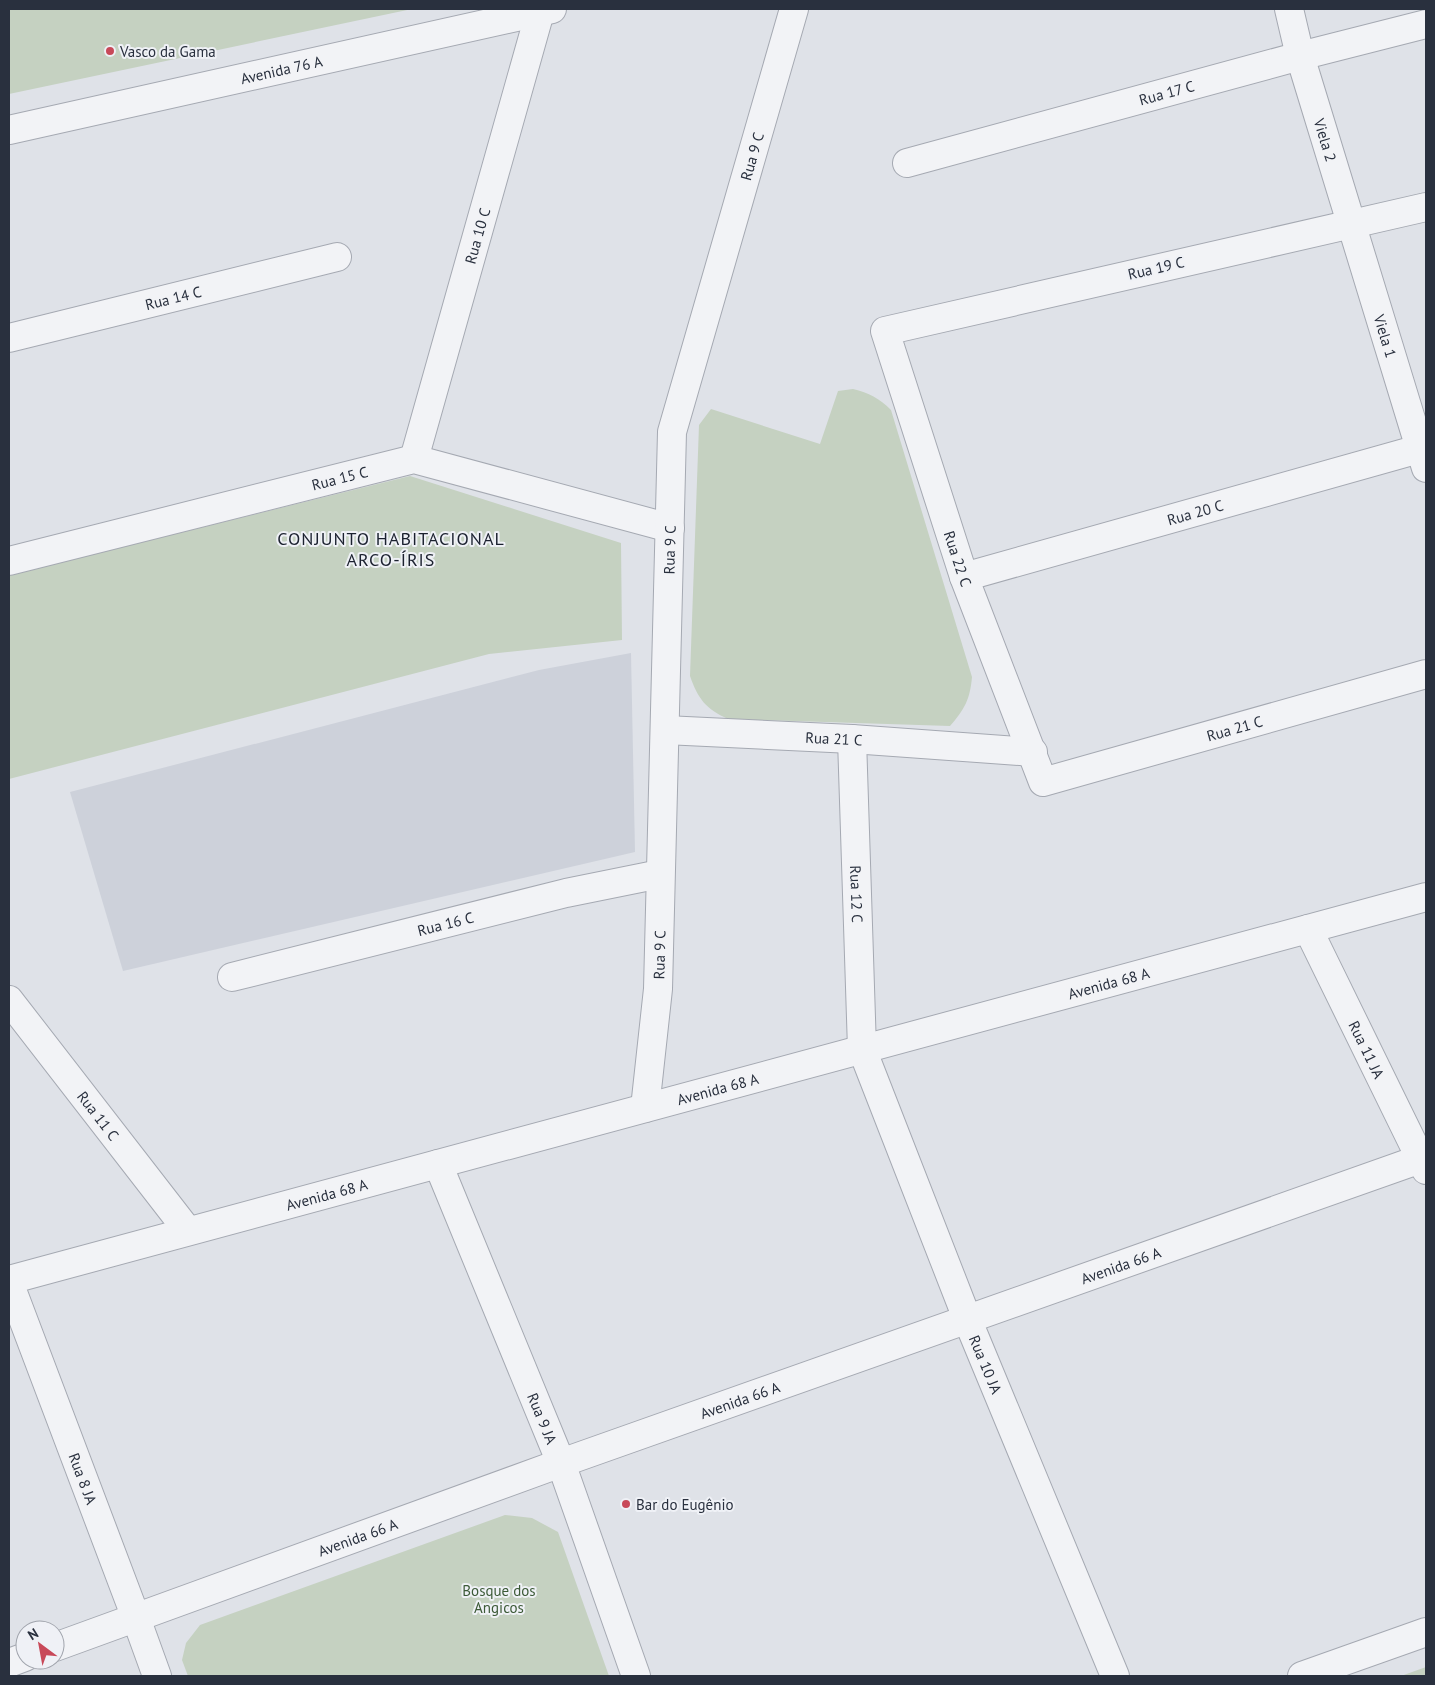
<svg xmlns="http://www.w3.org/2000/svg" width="1435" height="1685" font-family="'PT Sans',sans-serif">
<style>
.built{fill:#cdd1da}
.park{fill:#c5d1c1}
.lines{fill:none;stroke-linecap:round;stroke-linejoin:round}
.street-casing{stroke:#a5a9b2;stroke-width:30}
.street{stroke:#f2f3f6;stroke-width:28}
.poi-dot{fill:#c84959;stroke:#eff1f6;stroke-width:2}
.labels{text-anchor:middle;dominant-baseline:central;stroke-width:4;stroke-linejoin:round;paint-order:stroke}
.poi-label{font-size:15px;fill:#29303e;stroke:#eff1f6;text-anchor:start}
.street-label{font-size:15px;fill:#29303e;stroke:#eff1f6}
.park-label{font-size:15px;fill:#3c5a37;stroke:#eff1f6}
.quarter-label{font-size:18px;letter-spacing:1px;fill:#1b212f;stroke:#eff1f6}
</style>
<rect width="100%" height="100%" fill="#dfe2e8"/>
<path class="built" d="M631,653L635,852L123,971L70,792L539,670Z"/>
<path class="park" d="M9,9H412L9,94Z
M853,389C869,393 879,398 891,410L972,677C970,699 965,709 950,726L728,719C706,709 698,699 690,676L699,425L711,409L820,444L838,391Z
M410,476L621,543L622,640L489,654L9,779V575Z
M505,1515L532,1518L558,1532L609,1676H188L182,1660L186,1643L200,1625Z
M1426,1667V1676H1401Z"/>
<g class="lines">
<g class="street-casing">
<g id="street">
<path id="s1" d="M1289,9L1300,56L1426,468"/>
<path id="s2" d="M9,130L552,9"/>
<path id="s3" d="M907,163L1300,56L1426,24"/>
<path id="s4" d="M1426,207L885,331L964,577L1043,782L1426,674"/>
<path id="s5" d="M9,338L337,257"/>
<path id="s6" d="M414,459L540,12L539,9"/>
<path id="s7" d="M9,561L414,459L670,528"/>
<path id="s8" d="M964,577L1426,447"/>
<path id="s9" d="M665,730L852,739L1033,752"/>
<path id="s10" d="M852,739L862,1049L968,1321L1115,1676"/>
<path id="s11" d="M1308,929L1426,1170"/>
<path id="s12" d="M232,977L566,893L660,874"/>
<path id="s13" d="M9,1000L188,1231"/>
<path id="s14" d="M645,1108L658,989L672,432L794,9"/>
<path id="s15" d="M438,1164L561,1463L636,1676"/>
<path id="s16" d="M9,1280L1426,897"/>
<path id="s17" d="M9,1282L136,1618L157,1676"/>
<path id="s18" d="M55,1647L561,1463L1426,1157"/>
<path d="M9,1663L25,1657"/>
<path d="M1302,1676L1426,1632"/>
</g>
</g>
<use href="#street" class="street"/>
</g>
<g class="poi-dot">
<circle cx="110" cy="51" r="5"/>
<circle cx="626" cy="1504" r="5"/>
</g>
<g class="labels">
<g class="poi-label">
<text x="120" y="51">Vasco da Gama</text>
<text x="636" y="1504">Bar do Eugênio</text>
</g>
<g class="street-label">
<text stroke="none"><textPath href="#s2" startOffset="279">Avenida 76 A</textPath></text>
<text stroke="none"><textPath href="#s3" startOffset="269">Rua 17 C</textPath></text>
<text stroke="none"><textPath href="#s1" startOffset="136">Viela 2</textPath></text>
<text stroke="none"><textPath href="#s14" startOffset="964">Rua 9 C</textPath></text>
<text stroke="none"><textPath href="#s6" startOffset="232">Rua 10 C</textPath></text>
<text transform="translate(1156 268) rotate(-13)">Rua 19 C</text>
<text stroke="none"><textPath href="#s5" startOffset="169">Rua 14 C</textPath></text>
<text stroke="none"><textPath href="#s1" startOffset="341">Viela 1</textPath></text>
<text stroke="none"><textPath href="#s7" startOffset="341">Rua 15 C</textPath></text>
<text stroke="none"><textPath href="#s8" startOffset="240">Rua 20 C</textPath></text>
<text stroke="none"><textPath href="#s14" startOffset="559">Rua 9 C</textPath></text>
<text stroke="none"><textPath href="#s4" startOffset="794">Rua 22 C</textPath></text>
<text stroke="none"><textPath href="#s4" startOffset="1232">Rua 21 C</textPath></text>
<text stroke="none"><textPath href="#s9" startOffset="169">Rua 21 C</textPath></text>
<text stroke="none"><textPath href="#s10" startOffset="155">Rua 12 C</textPath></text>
<text stroke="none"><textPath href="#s12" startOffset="220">Rua 16 C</textPath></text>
<text stroke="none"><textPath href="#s14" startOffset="154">Rua 9 C</textPath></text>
<text stroke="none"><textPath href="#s16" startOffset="1139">Avenida 68 A</textPath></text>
<text stroke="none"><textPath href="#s11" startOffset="134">Rua 11 JA</textPath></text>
<text stroke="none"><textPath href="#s16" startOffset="734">Avenida 68 A</textPath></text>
<text stroke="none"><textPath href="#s13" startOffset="146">Rua 11 C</textPath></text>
<text stroke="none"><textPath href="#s16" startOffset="329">Avenida 68 A</textPath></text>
<text stroke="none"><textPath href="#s18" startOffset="1132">Avenida 66 A</textPath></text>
<text stroke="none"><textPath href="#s10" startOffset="649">Rua 10 JA</textPath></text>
<text stroke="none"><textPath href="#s18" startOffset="728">Avenida 66 A</textPath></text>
<text stroke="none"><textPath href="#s15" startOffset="275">Rua 9 JA</textPath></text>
<text stroke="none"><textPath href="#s17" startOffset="210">Rua 8 JA</textPath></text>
<text stroke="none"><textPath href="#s18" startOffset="322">Avenida 66 A</textPath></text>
</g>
<g class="park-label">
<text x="499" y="1590">Bosque dos<tspan x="499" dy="17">Angicos</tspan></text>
</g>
<g class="quarter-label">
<text x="391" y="538">CONJUNTO HABITACIONAL<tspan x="391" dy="21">ARCO-ÍRIS</tspan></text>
</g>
</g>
<rect width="1435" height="1685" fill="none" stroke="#29303e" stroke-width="20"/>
<g transform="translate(40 1645) rotate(328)"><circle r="24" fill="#eff1f6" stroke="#a0a4ac"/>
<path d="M0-4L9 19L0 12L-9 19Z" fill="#c84959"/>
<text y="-8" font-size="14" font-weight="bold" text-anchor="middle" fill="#29303e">N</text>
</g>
</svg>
